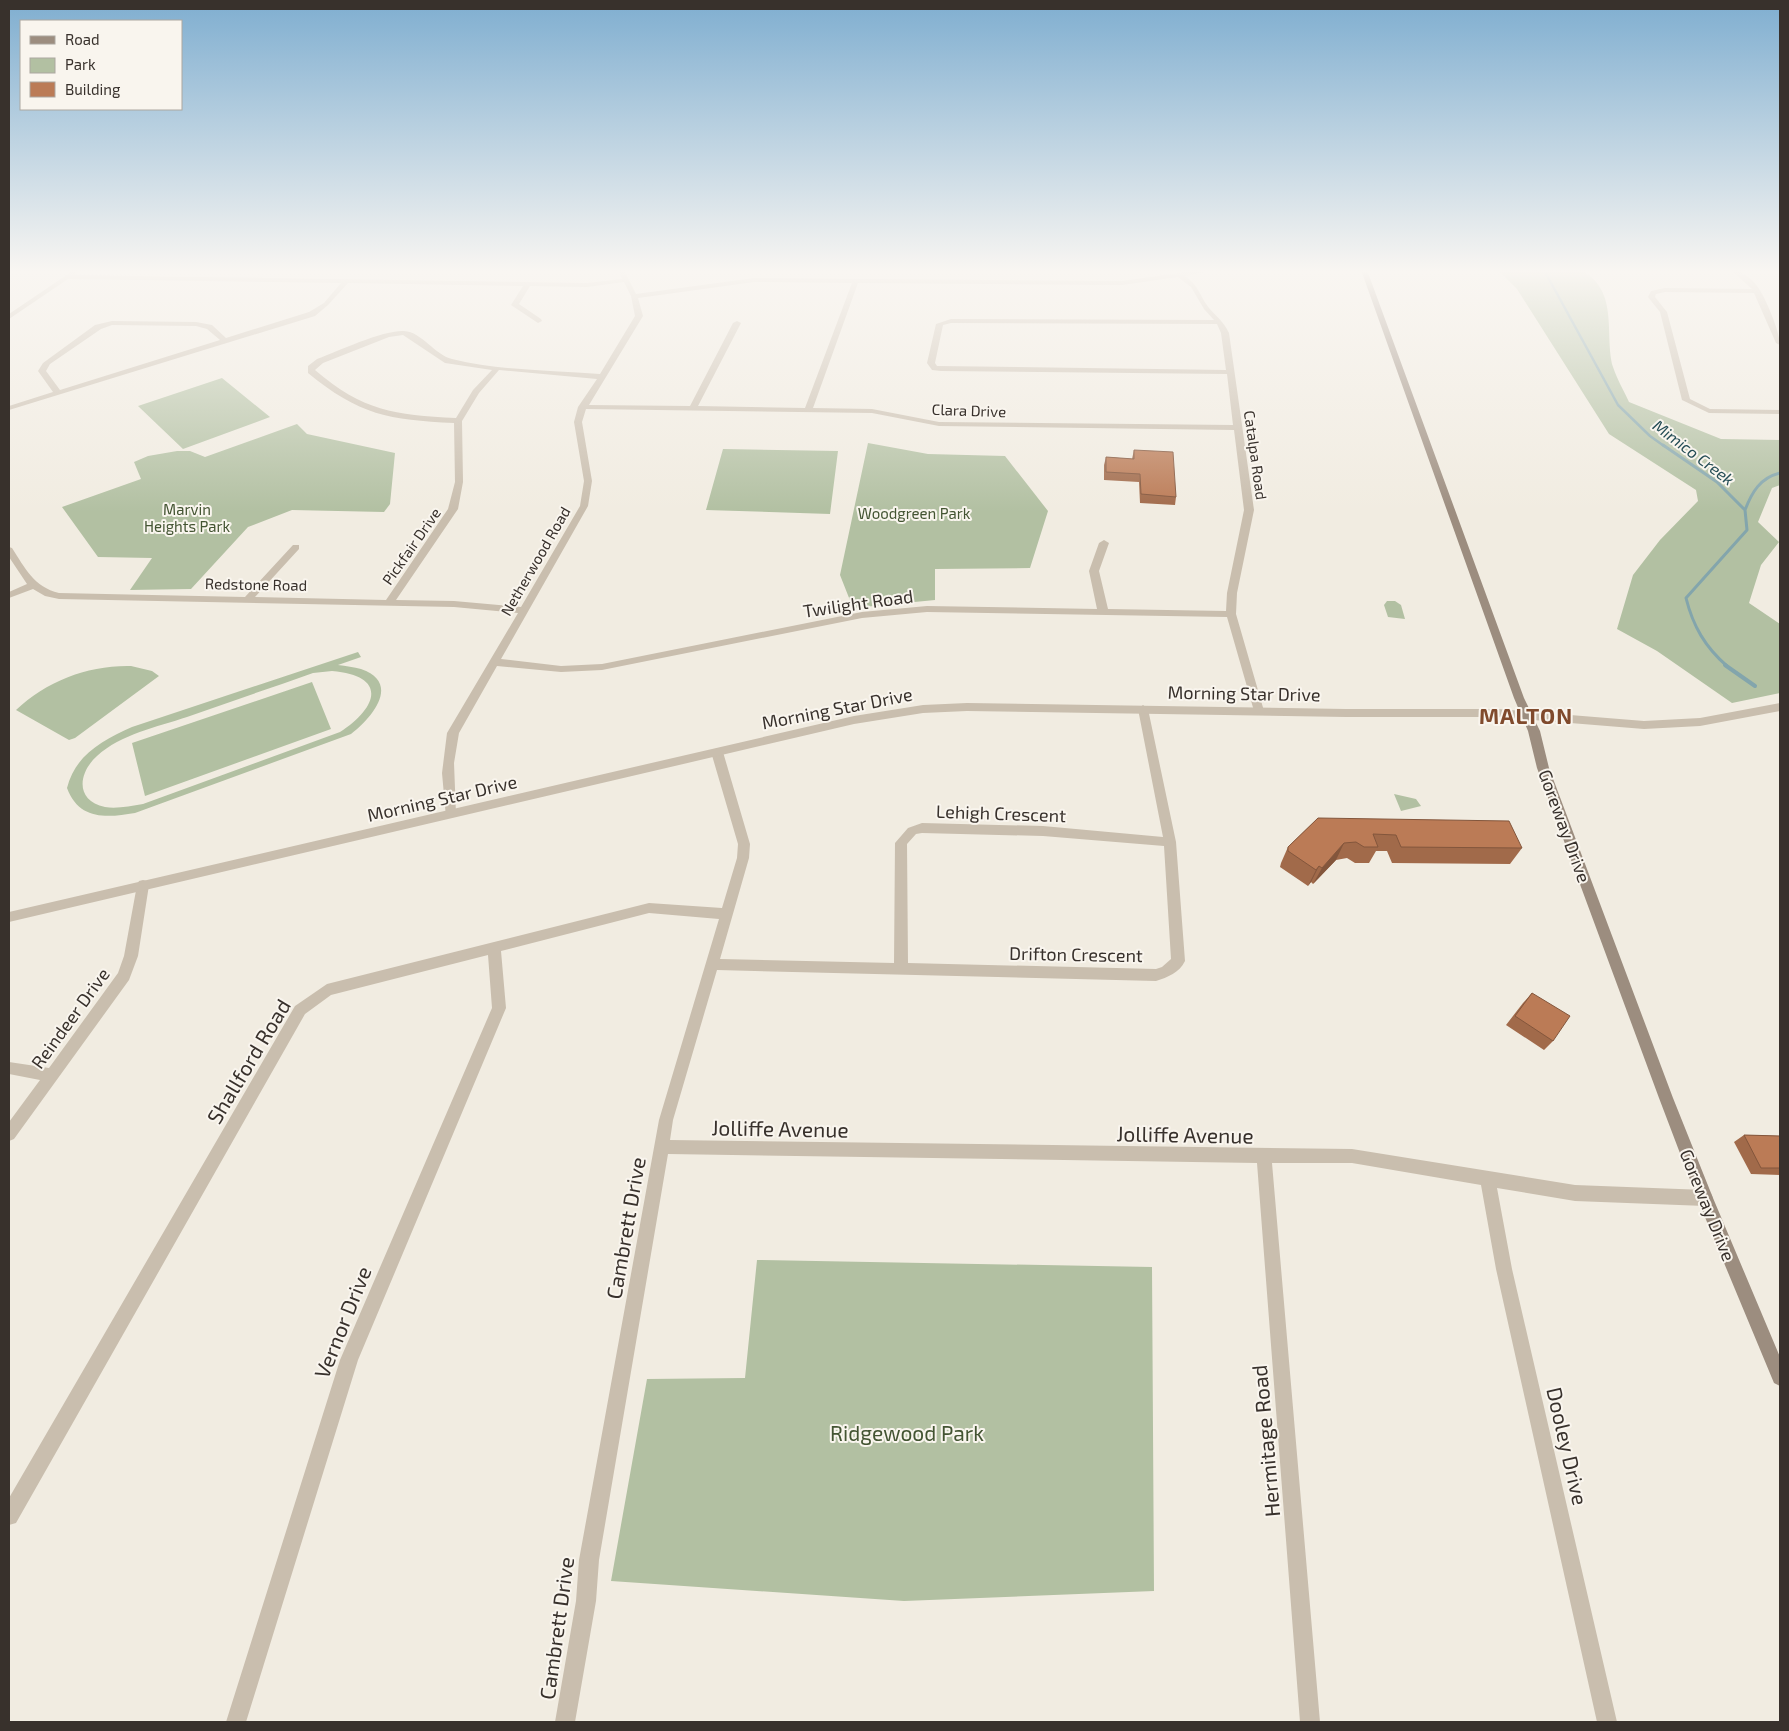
<svg xmlns="http://www.w3.org/2000/svg" width="1789" height="1731" font-family="'Exo 2',sans-serif">
<style>
.green{fill:#b2c0a2;fill-rule:evenodd}
.lines{fill:none;stroke-linecap:round;stroke-linejoin:round}
.stream-far2{stroke:#83a5ac;stroke-width:2.5}
.stream-far1{stroke:#83a5ac;stroke-width:3}
.stream{stroke:#83a5ac;stroke-width:4}
.minor{fill:#c9beae;fill-rule:evenodd}
.tertiary{fill:#c9beae;fill-rule:evenodd}
.secondary{fill:#9c8d7f;fill-rule:evenodd}
.wall{fill:#a16a4a}
.shaded-wall{fill:#83563c}
.building{fill:#bb7b56;stroke:#83563c}
.labels{text-anchor:middle;dominant-baseline:central;stroke-width:4;stroke-linejoin:round;paint-order:stroke}
.far-street-label{font-size:15px;fill:#38312c;stroke:#f9f5ee}
.far-park-label{font-size:15px;fill:#435432;stroke:#f9f5ee}
.far-water-label{font-size:16px;font-style:italic;fill:#254d56;stroke:#f9f5ee}
.street-label{font-size:18px;fill:#38312c;stroke:#f9f5ee}
.near-street-label{font-size:21px;fill:#38312c;stroke:#f9f5ee}
.near-park-label{font-size:21px;fill:#435432;stroke:#f9f5ee}
.district-label{font-size:22px;font-weight:bold;letter-spacing:1px;fill:#804a2c;stroke:#f9f5ee}
</style>
<rect width="100%" height="100%" fill="#f1ece1"/>
<path class="green" d="M1498,270H1580C1620,289 1604,335 1613,367C1617,379 1624,391 1629,402L1721,439L1780,440V485L1772,488L1758,522L1779,542L1761,565L1749,603L1780,624V693L1732,703L1657,651L1617,629L1633,575L1660,540L1698,501L1696,490L1609,434L1517,289Z
M222,378L270,417L183,449L138,406Z
M297,424L307,434L395,453L390,504L384,512L292,510L248,527L191,589L130,590L152,558L98,557L62,507L141,479L134,462L148,456L177,451H190L205,457Z
M868,443L928,454L1005,456L1048,511L1030,568L935,569V600L853,608L840,575Z
M723,449L838,451L830,514L706,510Z
M1387,601H1395L1401,605L1405,619L1388,617L1384,605Z
M358,652L361,657L338,665C346,666 354,667 361,669C402,683 371,719 351,734L135,813C106,818 79,820 67,788C75,755 103,740 132,727ZM332,671C388,676 378,707 340,732L143,804C130,806 117,809 105,807C75,801 78,773 97,756C121,734 157,727 187,717C229,702 271,688 313,673Z
M131,666L152,671L159,676L75,738L69,740L16,710C47,681 88,665 131,666Z
M312,682L331,729L145,796L132,743Z
M1394,794L1416,799L1421,806L1401,811Z
M757,1260L1152,1267L1154,1591L904,1601L611,1581L647,1379L745,1378Z"/>
<g class="lines">
<path class="stream-far2" d="M1544,270L1618,405L1650,436L1664,446"/>
<path class="stream-far1" d="M1663,445L1717,482L1745,510L1747,530L1686,598C1693,626 1705,647 1727,666
M1745,510C1752,492 1760,478 1780,473"/>
<path class="stream" d="M1725,665L1755,686"/>
<path class="minor" d="M74,270L77,272L74,275L587,283L622,279L618,270H624L636,294L754,278L1122,281L1199,270H1216L1185,276C1200,287 1199,295 1209,308C1217,317 1224,322 1229,333L1254,510L1237,593L1236,614L1264,711L1259,715L1254,711L1227,617L927,612L862,618L602,670L561,672L497,666L459,733L454,763L456,814L450,818L446,817L442,773L447,733L518,613L454,607L59,599L45,596L33,589L9,598V592L27,584L9,557V547L12,548C25,568 34,587 59,593L245,597L293,545H299V549L255,597L386,600L448,509L455,482L454,423C389,420 359,415 308,373V366L317,359C339,351 382,330 404,331C422,332 435,355 452,359C500,371 551,370 600,374L635,316L631,296L624,282L587,287L530,286L519,304L541,319L542,321L538,323L511,305L523,286L348,283L328,305L315,316L9,410V406L53,392L38,371L43,363L95,325L112,321L196,322L212,325L226,338L309,312L324,303L341,283L68,279L9,319V314ZM1178,277L1191,287L1204,309L1214,320L951,319L936,324L927,363L932,370L941,371L1227,374L1233,425L939,422L872,409L813,408L858,283L1122,285ZM754,282L852,283L805,408L698,406L741,323L737,321L733,323L690,406L589,405L643,316L638,298ZM951,323L1217,324L1221,333L1226,370L937,366L935,363L943,325ZM112,325L196,326L207,329L220,340L60,390L46,371L50,364L101,329ZM403,335L445,363L492,370L473,390L456,418C394,415 363,411 315,370L323,363L389,337ZM499,370L597,379L578,407L574,422L584,481L580,506L521,607L454,601L396,600L458,509L463,482L462,421L479,393ZM586,409L872,413L939,426L1234,430L1244,510L1227,593L1226,611L1108,609L1099,571L1109,543L1104,540L1099,543L1089,571L1097,609L927,606L862,612L602,664L561,666L501,659L588,506L592,481L582,422Z
M1731,270C1740,270 1752,278 1757,286C1765,296 1780,332 1780,345L1776,343L1754,293L1665,292L1656,294L1655,297L1667,312L1690,399L1710,409L1780,410V414L1709,413L1682,400L1660,312L1648,297L1651,291L1665,288L1752,289Z
M1143,705L1148,709L1176,842L1185,961C1179,973 1168,977 1156,981L717,970L673,1120L670,1140L1352,1149L1575,1185L1705,1190L1711,1193L1713,1198L1711,1203L1705,1206L1575,1201L1497,1188L1512,1269L1617,1722H1597L1496,1269L1481,1185L1352,1163H1272L1320,1722H1300L1257,1163L668,1154L599,1560L596,1601L575,1722H555L576,1601L579,1560L659,1120L719,919L649,913L501,951L506,1008L358,1360L246,1722H226L340,1360L492,1008L488,955L331,995L305,1014L16,1523L9,1525V1498L295,1006L327,984L649,903L722,908L737,858L738,844L711,752L717,748L723,752L750,844L749,858L720,959L894,963L895,843L908,828L922,823L1043,826L1163,837L1138,709ZM922,833L1043,836L1164,846L1171,959L1162,967L1156,969L908,963L907,844L916,834Z
M143,880L147,881L149,885L138,956L129,980L14,1139L9,1141V1122L40,1080L9,1074V1062L49,1068L118,973L124,956L137,885L139,881Z"/>
<path class="tertiary" d="M967,703L1346,709H1498L1644,721L1700,718L1780,703V711L1700,726L1644,729L1498,717H1346L967,711L923,713L854,724L9,922V912L854,716L923,705Z"/>
<path class="secondary" d="M1361,270H1367L1524,698L1540,731L1549,768L1673,1098L1713,1198L1780,1357V1386L1774,1383L1697,1198L1659,1098L1537,768L1528,731L1514,698Z"/>
</g>
<path class="wall" d="M1134,450L1176,497L1175,505L1140,503L1139,482L1104,480V465L1106,457L1132,459Z
M1318,818L1522,848L1510,864L1392,863L1387,851H1376L1369,863H1355L1347,858L1336,860L1313,884L1311,882L1308,886L1280,867L1281,863L1288,847Z
M1532,993L1553,1041L1544,1050L1506,1025L1523,1003Z
M1744,1135L1780,1136V1175L1751,1174L1734,1142Z"/>
<path class="shaded-wall" d="M1344,843L1336,860L1313,884L1322,868Z
M1319,866L1311,882L1308,886L1316,870Z"/>
<path class="building" d="M1134,450L1173,452L1176,497L1141,494L1140,474L1106,472V457L1134,459Z
M1318,818L1509,821L1522,848L1401,847L1396,835L1373,834L1378,847H1364L1356,842L1344,843L1322,868L1319,866L1316,870L1288,851V847Z
M1532,993L1570,1016L1553,1041L1515,1016Z
M1744,1135L1780,1136V1168H1761Z"/>
<linearGradient id="sky" x2="0" y2="1"><stop stop-color="#7faed0"/><stop offset="0.53" stop-color="#f9f6f2"/><stop offset="1" stop-color="#f9f6f2" stop-opacity="0"/></linearGradient>
<rect width="1789" height="512" fill="url(#sky)"/>
<g class="labels">
<g class="far-street-label">
<text transform="translate(969 410) rotate(2)">Clara Drive</text>
<text transform="translate(1256 455) rotate(82)">Catalpa Road</text>
<text transform="translate(411 546) rotate(-55)">Pickfair Drive</text>
<text transform="translate(535 561) rotate(-60)">Netherwood Road</text>
<text transform="translate(256 584) rotate(1)">Redstone Road</text>
</g>
<g class="far-park-label">
<text x="187" y="509">Marvin<tspan x="187" dy="17">Heights Park</tspan></text>
<text x="914" y="513">Woodgreen Park</text>
</g>
<g class="far-water-label">
<text transform="translate(1694 452) rotate(37)">Mimico Creek</text>
</g>
<g class="street-label">
<text transform="translate(858 603) rotate(-8)">Twilight Road</text>
<text transform="translate(1244 693) rotate(1)">Morning Star Drive</text>
<text transform="translate(837 708) rotate(-11)">Morning Star Drive</text>
<text transform="translate(442 798) rotate(-13)">Morning Star Drive</text>
<text transform="translate(1001 813) rotate(2)">Lehigh Crescent</text>
<text transform="translate(1565 826) rotate(70)">Goreway Drive</text>
<text transform="translate(1076 954) rotate(1)">Drifton Crescent</text>
<text transform="translate(70 1018) rotate(-54)">Reindeer Drive</text>
<text transform="translate(1708 1205) rotate(68)">Goreway Drive</text>
</g>
<g class="near-street-label">
<text transform="translate(248 1061) rotate(-59)">Shallford Road</text>
<text transform="translate(780 1128) rotate(1)">Jolliffe Avenue</text>
<text transform="translate(1185 1134) rotate(1)">Jolliffe Avenue</text>
<text transform="translate(625 1228) rotate(-80)">Cambrett Drive</text>
<text transform="translate(342 1322) rotate(-68)">Vernor Drive</text>
<text transform="translate(1265 1441) rotate(-95)">Hermitage Road</text>
<text transform="translate(1568 1446) rotate(77)">Dooley Drive</text>
<text transform="translate(556 1628) rotate(-82)">Cambrett Drive</text>
</g>
<g class="near-park-label">
<text x="907" y="1432">Ridgewood Park</text>
</g>
<g class="district-label">
<text x="1526" y="715">MALTON</text>
</g>
</g>
<rect width="1789" height="1731" fill="none" stroke="#38312c" stroke-width="20"/>
<rect x="20" y="20" width="162" height="90" fill="#f9f5ee" stroke="#aca7a0"/>
<rect x="30" y="36" width="25" height="8" fill="#9c8d7f" stroke="#aca7a0"/>
<text x="65" y="45" font-size="15" fill="#38312c">Road</text>
<rect x="30" y="58" width="25" height="15" fill="#b2c0a2" stroke="#aca7a0"/>
<text x="65" y="70" font-size="15" fill="#38312c">Park</text>
<rect x="30" y="82" width="25" height="15" fill="#bb7b56" stroke="#aca7a0"/>
<text x="65" y="95" font-size="15" fill="#38312c">Building</text>
</svg>
